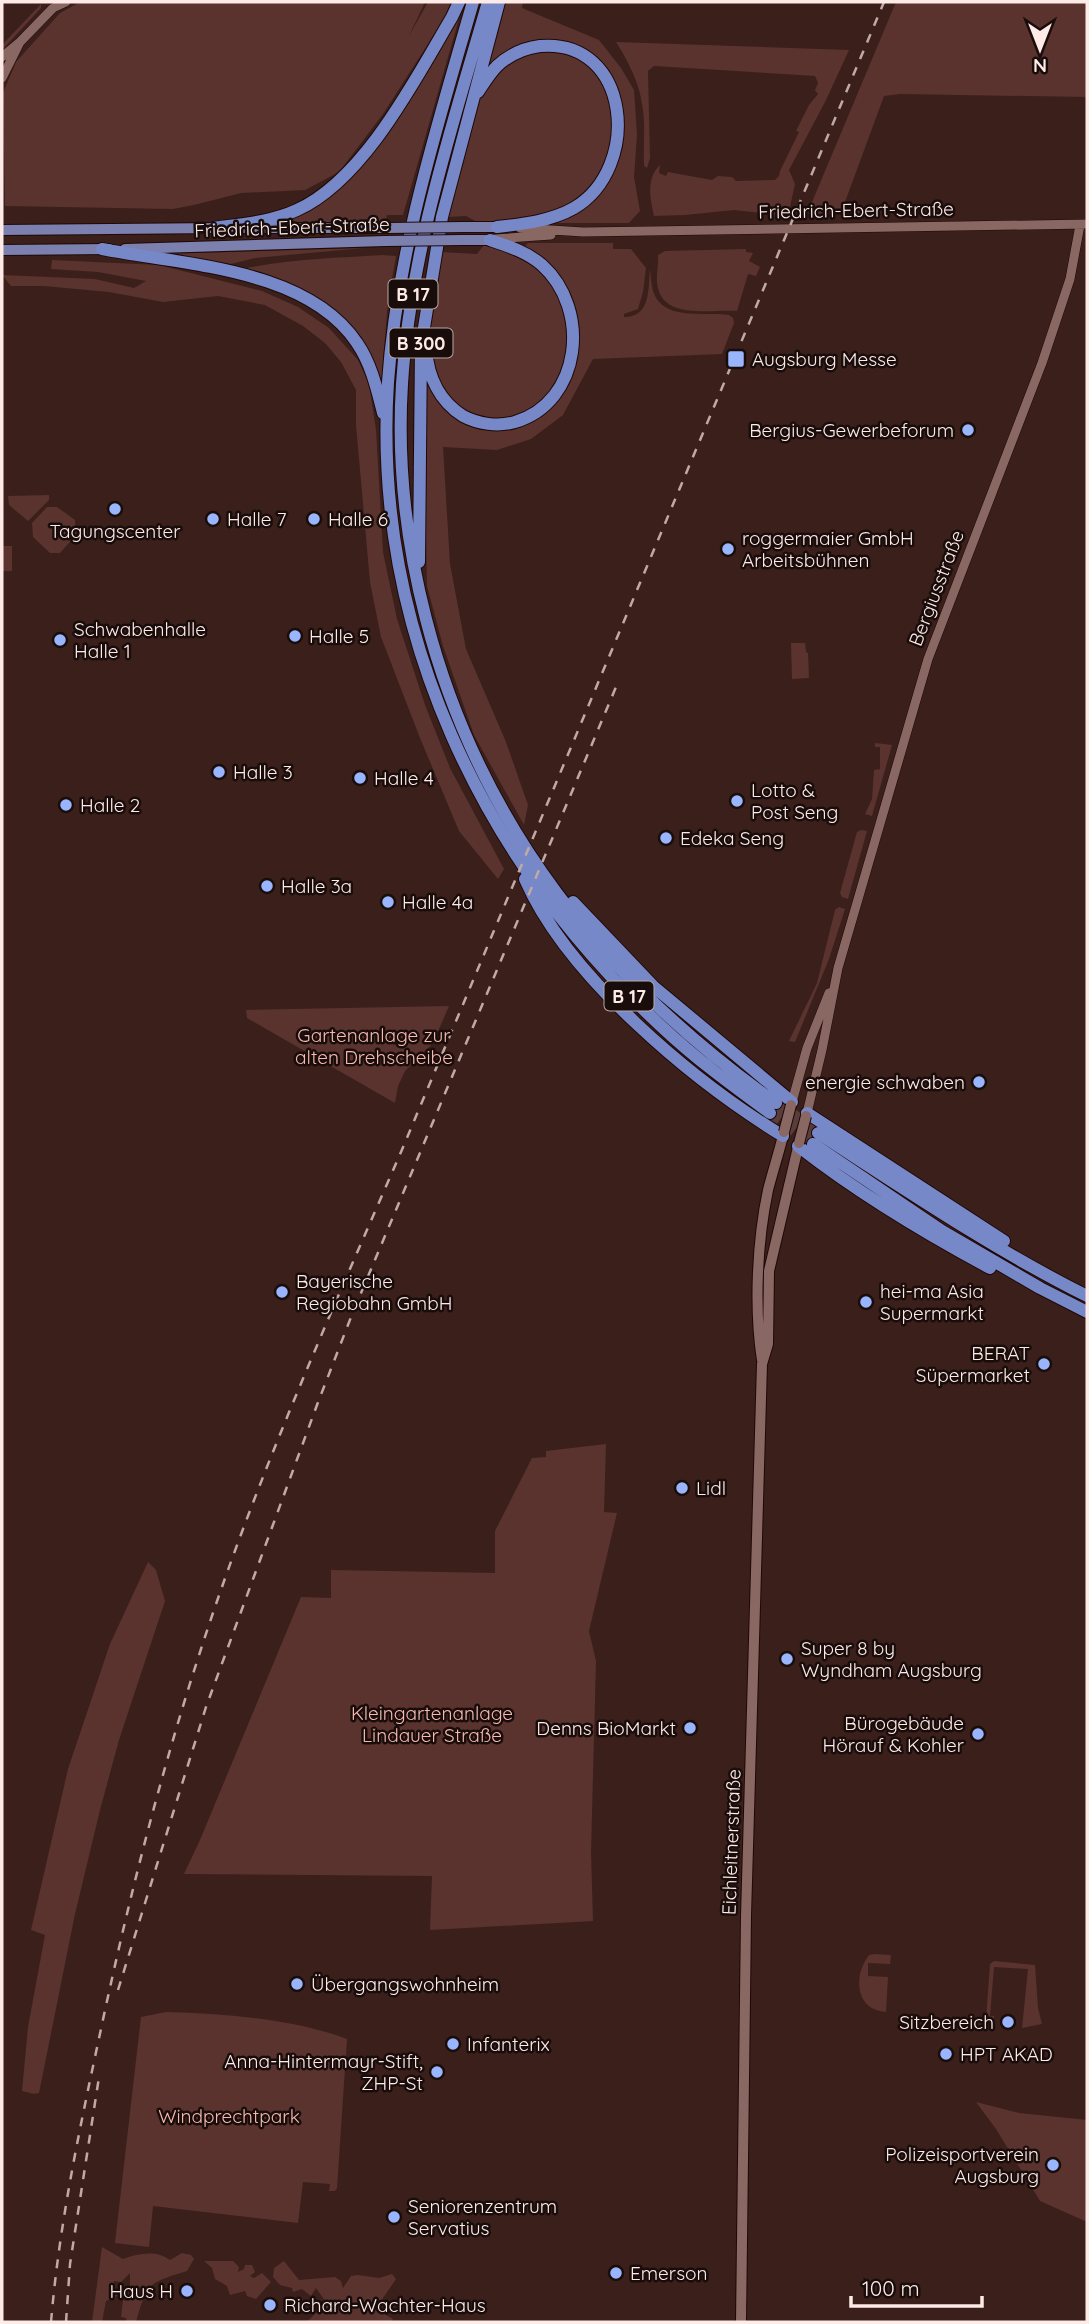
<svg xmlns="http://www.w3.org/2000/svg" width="1089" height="2324" font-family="Quicksand,sans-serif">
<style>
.green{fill:#5a332e}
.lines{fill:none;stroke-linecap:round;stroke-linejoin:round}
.trunk-tunnel{stroke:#583d3a;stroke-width:12;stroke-dasharray:12 6;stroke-linecap:butt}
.tertiary-casing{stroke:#200806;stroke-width:10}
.secondary-casing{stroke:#200806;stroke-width:12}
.primary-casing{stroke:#200806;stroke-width:12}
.trunk-casing{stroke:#200806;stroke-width:14}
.tertiary{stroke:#896762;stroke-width:9}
.secondary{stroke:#896762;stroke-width:10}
.primary{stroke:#7b80af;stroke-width:10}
.trunk{stroke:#7688c8;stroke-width:12}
.rail{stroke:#c0aaa6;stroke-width:2.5;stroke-dasharray:9 9;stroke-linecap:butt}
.secondary-bridge-casing{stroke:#200806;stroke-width:12;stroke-linecap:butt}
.primary-bridge-casing{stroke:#200806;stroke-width:12;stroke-linecap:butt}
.secondary-bridge{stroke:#896762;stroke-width:10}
.primary-bridge{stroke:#7b80af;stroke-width:10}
.poi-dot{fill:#99b5fd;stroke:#190d0b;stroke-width:2.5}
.labels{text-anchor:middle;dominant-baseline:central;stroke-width:5;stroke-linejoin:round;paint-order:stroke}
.shield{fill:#190d0b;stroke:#b9a8a5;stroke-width:2}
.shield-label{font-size:18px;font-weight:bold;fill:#feeae7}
.street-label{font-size:19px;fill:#feeae7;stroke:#190d0b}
.poi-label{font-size:19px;fill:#feeae7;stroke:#190d0b;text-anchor:start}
.park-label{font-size:19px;fill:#f7b9b0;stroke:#190d0b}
</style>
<rect width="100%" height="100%" fill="#3b1f1b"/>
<path class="green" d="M80,2H425L409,36L428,2H451L444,19L383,114L339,172L305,190L241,193L194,205L173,209L5,206L3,93L16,62L60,13Z
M506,2H523L522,8L599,40L621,68L634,90L637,135L634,177L640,211L629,223H479L466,216L448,217Z
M896,2H1087V97L900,94L884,96L845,202L864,206V213L807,214Z
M41,4V8L2,50V45Z
M462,8L403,215H387L385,224L276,223L316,207L360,164Z
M616,42L849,50L826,100L789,170L795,184L788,216L734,210L685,215L654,216C650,199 646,178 660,165L659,173L666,176L668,172L712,180L718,176L732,177L736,181L775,180L779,176L780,171L799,132L796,131L809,105L818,94L815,90L818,83L815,76L654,66L648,71L650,158L647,168L644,166C643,145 646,124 642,104C639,82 628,61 616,42Z
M528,243H613V249H631L646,268L643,292L638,309L624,314V317C651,317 648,289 650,269C651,276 651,284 653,291C663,322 705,311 729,315L733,318L734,323L722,354L593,359L563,415L531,439L497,450L443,447L450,564L466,649L506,742L528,805L524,825L474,735L443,646L427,586L425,489L427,357L432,303L441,252L477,254L484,245L517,255Z
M364,248L255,258L231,264L158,254Z
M746,249V252L753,253L749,261L760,267L756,276L748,274L737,311C713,309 665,320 658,288C655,276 659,266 658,255L665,251Z
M382,255L396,256L388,301L381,386C375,372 370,354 362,341C334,299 289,284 243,269C288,259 336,258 382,255Z
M52,260L159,265L262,291L298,307L329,328L358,360L369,384L376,430L383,552L397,619L425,705L450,768L504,869L498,879L459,831L420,738L381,637L370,582L356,425V390L341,362L325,343L303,326L265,305L218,296L163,302L109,292L44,286H11L2,275L95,279L134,288L146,281L98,272L51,269Z
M49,495V500L28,521L9,505L8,496Z
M47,507H57L75,520L76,535L60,553H50L33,537L32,523Z
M2,546H12V571H2Z
M791,643H805L806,652L808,653L809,678L792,679Z
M875,743L892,745L872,816L865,814L872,799L874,770L880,769V747H875Z
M861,830L867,831L848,899L842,897L840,893L857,832Z
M839,907L845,909L829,959L795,1042L789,1041L817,983L835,910Z
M449,1006L433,1043L405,1071L398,1086L395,1103L247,1018L246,1010Z
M606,1444L604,1512L617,1513L589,1631L596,1661L591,1852L593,1921L430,1930L432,1876L184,1874L200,1840L301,1597L331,1598V1570L495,1573V1531L532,1458L546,1457V1451Z
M148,1562L156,1570L165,1601L119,1740L100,1810L75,1914L39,2093L34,2094L22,2091L28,2027L45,1935L31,1930L68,1769L110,1644Z
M874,1954L891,1955L890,1964L868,1963V1976L888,1977L886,2012C855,2010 853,1976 869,1955Z
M994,1961L1035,1965L1038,2008L1042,2024L1022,2028L1028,1969L994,1967L990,2016H994V2021L986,2020L990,1964Z
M166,2012C226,2014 291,2018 347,2039L337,2188L335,2191H329L330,2184L303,2182L298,2223L153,2206L149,2247L115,2243L141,2017Z
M976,2102L1019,2113L1087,2120V2222L1040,2201L996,2129Z
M102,2247L123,2259C139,2253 157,2250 170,2260L182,2253L191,2255L194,2259L187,2271C148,2283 147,2283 136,2322H127L126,2318L121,2317L123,2300L127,2301L130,2293V2273L121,2282L114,2281V2287L118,2291L117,2296L106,2301L102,2322H92Z
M204,2261H233L239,2267L238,2272L244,2269L245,2265H252L255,2272L250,2276L254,2278L262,2273L271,2282L256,2299L247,2296L245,2291L230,2295L227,2286L215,2279L212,2268Z
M284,2261L299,2280L335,2277L341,2281L343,2288L351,2276L358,2275L379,2278L392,2274L396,2279L383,2298L381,2312L393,2319L391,2322H307L326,2302L316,2288L311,2296L302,2289L293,2292L292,2288L280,2285L273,2277L274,2268Z"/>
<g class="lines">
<path class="trunk-tunnel" d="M776,1103L818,1133
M770,1113L813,1144"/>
<g class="tertiary-casing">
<path id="tertiary" d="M2,57L20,42L53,8L66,2
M2,78L19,44
M520,228L583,232L1087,224
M495,239L551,235
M792,1102L807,1048L829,993
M807,1113L822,1050L838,968L928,659L1042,363L1070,279L1080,225"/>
</g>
<g class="secondary-casing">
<path id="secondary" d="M762,1360C754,1308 757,1242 768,1190C773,1171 779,1152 784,1132
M741,2322L746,1916L762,1364L768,1344L769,1271L799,1143"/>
</g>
<g class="primary-casing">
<path id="primary" d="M464,227H497
M243,228H387
M2,230L220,228
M462,240H490
M125,249L385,241
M2,250L109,249"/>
</g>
<g class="trunk-casing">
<path id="trunk" d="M473,2C437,127 397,252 388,382C372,630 482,861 662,1027C696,1059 733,1086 770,1113
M488,2C452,127 410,253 402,384C397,464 406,542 426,619C479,825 604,981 776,1103
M478,92C484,83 490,73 497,66C509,55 524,48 540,46C631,38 642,168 574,208C551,221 524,224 497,227
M214,228C242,224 271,222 297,210C364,180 416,78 452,17L459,2
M102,249C183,265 307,268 357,343C371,363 377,389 383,413
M426,349C428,376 439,401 463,416C478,424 498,427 515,422C582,402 591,309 542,265C527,252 508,246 490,240
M419,562L421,346L442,217L499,2
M525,879C567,976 693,1081 783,1136
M573,902L653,986L792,1102
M807,1113L1004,1241
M818,1133C906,1190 993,1249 1087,1296
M813,1144L942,1231L1040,1288L1087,1312
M798,1146C858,1193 923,1232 990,1268"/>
</g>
<use href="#tertiary" class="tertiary"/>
<use href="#secondary" class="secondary"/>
<use href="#primary" class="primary"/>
<use href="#trunk" class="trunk"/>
<path class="rail" d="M118,1990L206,1707L317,1405L353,1312L616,687
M51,2322C59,2227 78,2136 98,2043C126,1910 159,1778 201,1649C256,1479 330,1315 401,1152L884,2
M66,2322L70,2264L99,2077"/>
<g class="secondary-bridge-casing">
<path id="secondary-bridge" d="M784,1132L791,1105
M799,1143L806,1116"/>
</g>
<g class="primary-bridge-casing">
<path id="primary-bridge" d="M387,228L464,227
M385,241L462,240"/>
</g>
<use href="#secondary-bridge" class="secondary-bridge"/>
<use href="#primary-bridge" class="primary-bridge"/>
</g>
<g class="poi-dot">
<rect x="727" y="350" width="18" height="18" rx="3.5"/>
<circle cx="968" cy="430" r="7"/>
<circle cx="115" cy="509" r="7"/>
<circle cx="213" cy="519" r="7"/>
<circle cx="314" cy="519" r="7"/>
<circle cx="728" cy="549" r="7"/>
<circle cx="295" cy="636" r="7"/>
<circle cx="60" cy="640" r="7"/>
<circle cx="219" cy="772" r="7"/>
<circle cx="360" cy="778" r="7"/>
<circle cx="737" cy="801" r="7"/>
<circle cx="66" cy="805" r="7"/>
<circle cx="666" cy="838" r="7"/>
<circle cx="267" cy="886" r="7"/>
<circle cx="388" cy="902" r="7"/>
<circle cx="979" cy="1082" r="7"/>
<circle cx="282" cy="1292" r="7"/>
<circle cx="866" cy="1302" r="7"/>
<circle cx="1044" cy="1364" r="7"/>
<circle cx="682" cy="1488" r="7"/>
<circle cx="787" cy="1659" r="7"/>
<circle cx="690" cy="1728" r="7"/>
<circle cx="978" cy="1734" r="7"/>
<circle cx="297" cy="1984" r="7"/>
<circle cx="1008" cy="2022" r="7"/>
<circle cx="453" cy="2044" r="7"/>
<circle cx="946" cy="2054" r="7"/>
<circle cx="437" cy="2072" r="7"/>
<circle cx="1053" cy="2165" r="7"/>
<circle cx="394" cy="2217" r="7"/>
<circle cx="616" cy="2273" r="7"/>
<circle cx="187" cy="2291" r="7"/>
<circle cx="270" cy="2305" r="7"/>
</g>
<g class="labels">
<g class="shield">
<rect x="388.5" y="279.5" width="49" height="29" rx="5"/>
<rect x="389.5" y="328.5" width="63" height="29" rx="5"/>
<rect x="604.5" y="981.5" width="49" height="29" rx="5"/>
</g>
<g class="shield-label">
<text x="413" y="294">B 17</text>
<text x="421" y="343">B 300</text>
<text x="629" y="996">B 17</text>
</g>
<g class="street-label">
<text transform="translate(856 210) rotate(-1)">Friedrich-Ebert-Straße</text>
<text transform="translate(292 227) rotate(-2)">Friedrich-Ebert-Straße</text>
<text transform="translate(936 588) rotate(-69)">Bergiusstraße</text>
<text transform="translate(731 1842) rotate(-88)">Eichleitnerstraße</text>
</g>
<g class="poi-label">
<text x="752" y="359">Augsburg Messe</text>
<text x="954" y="430" text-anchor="end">Bergius-Gewerbeforum</text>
<text x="227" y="519">Halle 7</text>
<text x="328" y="519">Halle 6</text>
<text x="115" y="531" text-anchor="middle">Tagungscenter</text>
<text x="742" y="538">roggermaier GmbH<tspan x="742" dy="22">Arbeitsbühnen</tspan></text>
<text x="74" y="629">Schwabenhalle<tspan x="74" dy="22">Halle 1</tspan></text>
<text x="309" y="636">Halle 5</text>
<text x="233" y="772">Halle 3</text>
<text x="374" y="778">Halle 4</text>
<text x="751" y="790">Lotto &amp;<tspan x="751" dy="22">Post Seng</tspan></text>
<text x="80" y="805">Halle 2</text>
<text x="680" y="838">Edeka Seng</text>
<text x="281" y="886">Halle 3a</text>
<text x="402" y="902">Halle 4a</text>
<text x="965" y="1082" text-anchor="end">energie schwaben</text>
<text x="296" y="1281">Bayerische<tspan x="296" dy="22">Regiobahn GmbH</tspan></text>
<text x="880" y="1291">hei-ma Asia<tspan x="880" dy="22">Supermarkt</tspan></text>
<text x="1030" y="1353" text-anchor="end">BERAT<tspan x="1030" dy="22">Süpermarket</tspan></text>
<text x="696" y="1488">Lidl</text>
<text x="801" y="1648">Super 8 by<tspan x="801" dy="22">Wyndham Augsburg</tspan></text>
<text x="964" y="1723" text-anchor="end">Bürogebäude<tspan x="964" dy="22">Hörauf &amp; Kohler</tspan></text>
<text x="676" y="1728" text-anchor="end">Denns BioMarkt</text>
<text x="311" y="1984">Übergangswohnheim</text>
<text x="994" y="2022" text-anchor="end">Sitzbereich</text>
<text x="467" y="2044">Infanterix</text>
<text x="960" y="2054">HPT AKAD</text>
<text x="423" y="2061" text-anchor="end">Anna-Hintermayr-Stift,<tspan x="423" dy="22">ZHP-St</tspan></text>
<text x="1039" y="2154" text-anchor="end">Polizeisportverein<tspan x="1039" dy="22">Augsburg</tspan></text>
<text x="408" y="2206">Seniorenzentrum<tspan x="408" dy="22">Servatius</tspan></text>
<text x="630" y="2273">Emerson</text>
<text x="173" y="2291" text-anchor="end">Haus H</text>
<text x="284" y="2305">Richard-Wachter-Haus</text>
</g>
<g class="park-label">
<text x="374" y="1035">Gartenanlage zur<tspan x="374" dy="22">alten Drehscheibe</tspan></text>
<text x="432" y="1713">Kleingartenanlage<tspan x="432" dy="22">Lindauer Straße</tspan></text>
<text x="229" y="2116">Windprechtpark</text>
</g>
</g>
<rect width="1089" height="2324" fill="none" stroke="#feeae7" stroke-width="7"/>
<g transform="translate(1040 49) rotate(180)" stroke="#190d0b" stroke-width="5" paint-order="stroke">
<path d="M0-5L12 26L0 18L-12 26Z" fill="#feeae7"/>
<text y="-10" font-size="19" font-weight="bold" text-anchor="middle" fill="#feeae7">N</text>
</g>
<path d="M851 2296v10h131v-10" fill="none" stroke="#feeae7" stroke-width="3.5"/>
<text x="862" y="2296" font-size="21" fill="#feeae7" stroke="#190d0b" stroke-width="5" paint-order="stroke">100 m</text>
</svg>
